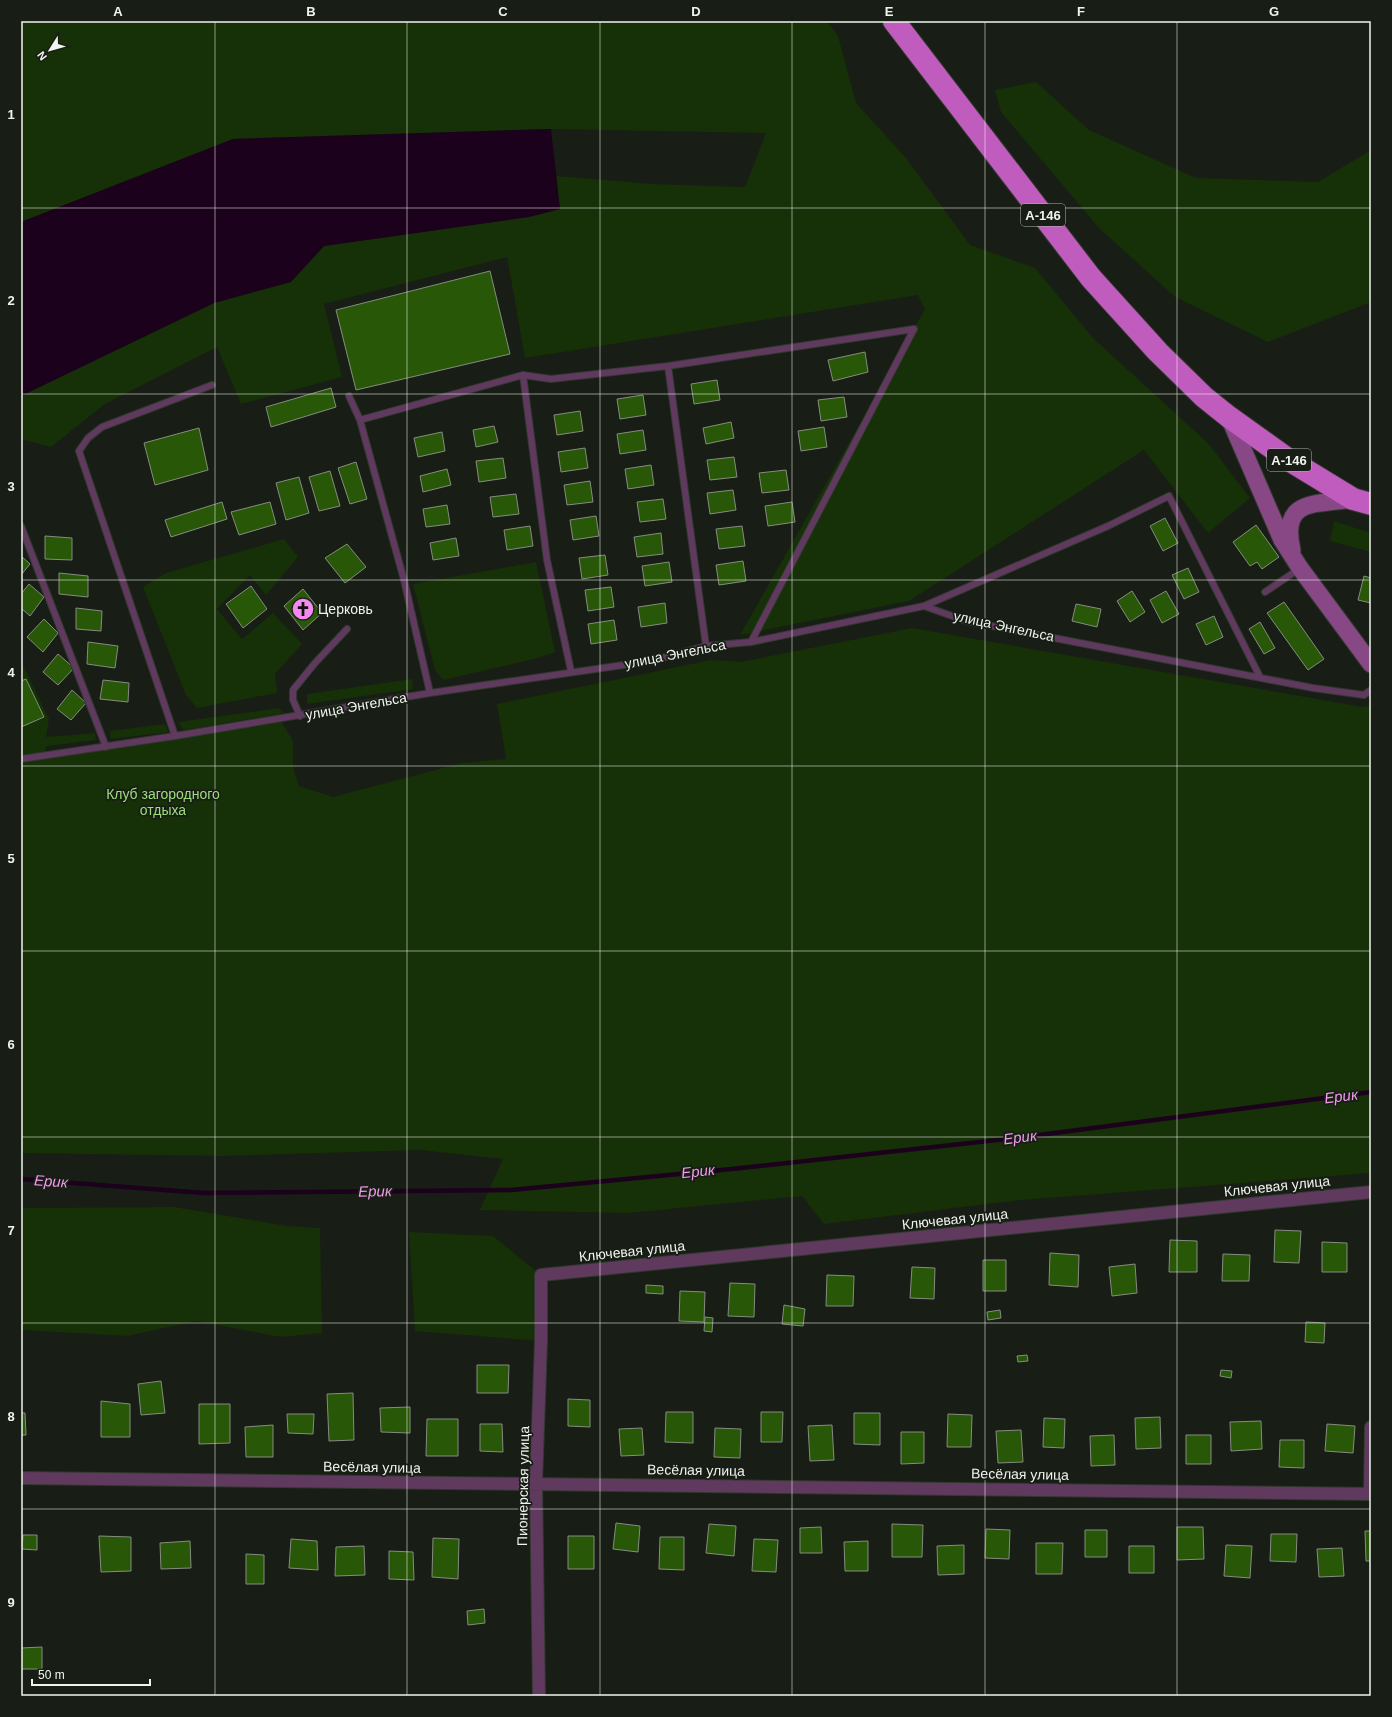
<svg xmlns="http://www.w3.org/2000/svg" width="1392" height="1717" font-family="Helvetica,sans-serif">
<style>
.green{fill:#163007}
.water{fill:#1b011b}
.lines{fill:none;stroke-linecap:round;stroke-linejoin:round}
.stream{stroke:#1b011b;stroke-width:4.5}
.building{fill:#295708;stroke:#858c81}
.lane-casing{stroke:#32382f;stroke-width:8}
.street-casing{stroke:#32382f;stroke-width:14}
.secondary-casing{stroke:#32382f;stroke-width:19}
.highway-casing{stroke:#32382f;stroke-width:24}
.lane{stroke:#60395f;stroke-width:6}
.street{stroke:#60395f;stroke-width:12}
.secondary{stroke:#874885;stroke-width:17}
.highway{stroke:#c05cbe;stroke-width:22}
.grid{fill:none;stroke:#f0f4ee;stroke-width:1;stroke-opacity:0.55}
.labels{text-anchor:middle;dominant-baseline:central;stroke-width:3.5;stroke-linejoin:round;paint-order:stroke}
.shield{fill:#181e15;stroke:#afb4ad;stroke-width:1}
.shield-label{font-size:13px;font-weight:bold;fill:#f0f4ee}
.poi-label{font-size:14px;fill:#f0f4ee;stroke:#181e15;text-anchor:start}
.street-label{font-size:14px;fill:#f0f4ee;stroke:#181e15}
.park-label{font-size:14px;fill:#9cdd7b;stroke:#181e15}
.water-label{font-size:15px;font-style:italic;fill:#f19bed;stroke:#181e15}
.neatline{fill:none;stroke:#f0f4ee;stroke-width:1.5}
.grid-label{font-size:13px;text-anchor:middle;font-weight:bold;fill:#f0f4ee}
</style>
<rect width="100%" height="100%" fill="#181e15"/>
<path class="green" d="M21,21H827L838,36L856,103L906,158L970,245L1035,268L1093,338L1208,443L1250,498L1208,533L1144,450L909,601L740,635L925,309L918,295L525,358L507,257L324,304L342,377L241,404L217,347L105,404L51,447L21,439V396L214,303L290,282L324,246L528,217L560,209L556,176L651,184L745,187L766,133L551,129L233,139L21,222Z
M1036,82L1089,130L1196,178L1318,182L1371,150V302L1268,342L1175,297L1099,228L1001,112L995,90Z
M1334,521L1371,533V552L1330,541Z
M284,539L298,557L266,595L250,575L217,609L242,639L273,613L302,644L275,674L277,693L197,708L186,695L143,587L166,573Z
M536,562L555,652L534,659L443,680L435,670L413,584Z
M912,628L1363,707L1371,705V1173L1021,1200L824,1224L802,1196L627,1213L480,1210L503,1159L420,1150L222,1156L21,1153V661L49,719L46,737L95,733L96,740L47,746L43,754L280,719L293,741V767L299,786L333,797L462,763L506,759L497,704L711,660L741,662Z
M412,679L413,689L307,704V694Z
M279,708L284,713L184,730L178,722Z
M165,724L168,732L111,739L110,731Z
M174,1207L287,1226L320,1228L322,1333L281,1337L196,1321L127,1336L21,1330V1208Z
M409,1232L493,1236L541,1275V1341L415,1331Z"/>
<path class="water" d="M551,129L560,209L529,217L324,246L291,282L214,303L21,396V222L233,139Z"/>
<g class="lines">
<path class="stream" d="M21,1179L204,1193L511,1190L732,1169L1024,1137L1371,1092"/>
</g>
<path class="building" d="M490,271L510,354L356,390L336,310Z
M865,352L868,372L833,381L828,360Z
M717,380L720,400L694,404L691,384Z
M331,388L336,407L271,427L266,407Z
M643,395L646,415L620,419L617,399Z
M844,397L847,417L821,421L818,400Z
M580,411L583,431L557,435L554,415Z
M731,422L734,438L706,444L703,428Z
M494,426L498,442L476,447L473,430Z
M824,427L827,447L801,451L798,431Z
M199,428L208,470L155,485L144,443Z
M643,430L646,450L620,454L617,434Z
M442,432L445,451L418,457L414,438Z
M585,448L588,468L561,472L558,452Z
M734,457L737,477L710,480L707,460Z
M503,458L506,478L479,482L476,461Z
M356,462L367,499L350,504L338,468Z
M651,465L654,485L628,489L625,469Z
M447,469L451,485L423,492L420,476Z
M786,470L789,490L762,493L759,473Z
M330,471L340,506L319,511L309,477Z
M299,477L309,513L286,520L276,483Z
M590,481L593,502L567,505L564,485Z
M733,490L736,510L710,514L707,493Z
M516,494L519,514L493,517L490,497Z
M663,499L666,519L640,522L637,502Z
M222,502L227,519L171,537L165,520Z
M270,502L276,524L239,535L231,512Z
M792,502L795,522L768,526L765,506Z
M447,505L450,524L426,527L423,509Z
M596,516L599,536L573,540L570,520Z
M1165,518L1178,543L1163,551L1150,526Z
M1256,525L1279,557L1262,569L1257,562L1250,566L1233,542Z
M530,526L533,546L507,550L504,530Z
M742,526L745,546L719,549L716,529Z
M661,533L663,554L637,557L634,537Z
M45,536L72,538V560L45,559Z
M456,538L459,556L433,560L430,543Z
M347,544L366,567L345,583L325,558Z
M605,555L608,575L582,579L579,558Z
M21,556L30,564L21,575Z
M743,561L746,581L719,585L716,565Z
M669,562L672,582L645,586L642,566Z
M1188,568L1199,592L1184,599L1172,575Z
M59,573L88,576V597L59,594Z
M1364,576L1371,578V603L1358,600Z
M29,584L44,597L30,616L21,608V594Z
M251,586L267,609L243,628L226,604Z
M611,587L614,607L588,611L585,590Z
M303,589L322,613L303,630L284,606Z
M1132,591L1145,612L1130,622L1117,601Z
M1166,591L1179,614L1162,623L1150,600Z
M1284,602L1324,659L1308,670L1267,613Z
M665,603L667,623L641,627L638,607Z
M1076,604L1101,609L1097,627L1072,621Z
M76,608L102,611L101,631L76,629Z
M1214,616L1223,637L1206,645L1196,624Z
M44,619L58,633L43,652L27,637Z
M614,620L617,640L591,644L588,624Z
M1260,622L1275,648L1264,654L1249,629Z
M88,642L118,646L115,668L87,664Z
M58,654L74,668L58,685L43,672Z
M26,679L44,717L21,727V681Z
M103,680L129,683L128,702L100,699Z
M72,690L86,703L71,720L57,709Z
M1275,1230L1301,1231L1299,1263L1274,1262Z
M1170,1240L1197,1241V1272H1169Z
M1322,1242L1347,1243V1272H1322Z
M1050,1253L1079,1255L1078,1287L1049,1285Z
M1223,1254L1250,1255L1249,1281H1222Z
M983,1260H1006V1291H983Z
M1135,1264L1137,1293L1112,1296L1109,1267Z
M912,1267L935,1268L934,1299L910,1298Z
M827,1275L854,1276L853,1306H826Z
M730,1283L755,1284L754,1317L728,1316Z
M646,1285L663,1286V1294L646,1293Z
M680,1291L705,1292L704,1322L679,1321Z
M784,1305L805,1309L803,1326L782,1324Z
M1000,1310L1001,1318L988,1320L987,1312Z
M705,1317L713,1318L712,1332L704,1331Z
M1306,1322L1325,1323L1324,1343L1305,1342Z
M1027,1355L1028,1361L1018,1362L1017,1356Z
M477,1365H509L508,1393H477Z
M1221,1370L1232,1371L1231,1378L1220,1376Z
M161,1381L165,1413L141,1415L138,1384Z
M353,1393L354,1440L329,1441L327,1394Z
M568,1399L590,1400V1427L568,1426Z
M101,1401L130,1404V1437H101Z
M199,1404H230V1443L199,1444Z
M410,1407V1433L381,1432L380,1408Z
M666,1412H693V1443L665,1442Z
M761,1412H783L782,1442H761Z
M21,1413H25L26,1435H21Z
M854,1413H880V1445L854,1444Z
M287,1414H314L313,1434L288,1433Z
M948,1414L972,1415L971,1447H947Z
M1160,1417L1161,1448L1136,1449L1135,1418Z
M1044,1418L1065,1419L1064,1448L1043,1447Z
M427,1419H458V1456H426Z
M1261,1421L1262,1449L1231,1451L1230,1422Z
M480,1424H502L503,1452L480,1451Z
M1327,1424L1355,1426L1353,1453L1325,1451Z
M273,1425V1457H246L245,1427Z
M832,1425L834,1460L810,1461L808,1426Z
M642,1428L644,1455L621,1456L619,1429Z
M715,1428L741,1429L740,1458L714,1457Z
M1021,1430L1023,1462L998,1463L996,1431Z
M901,1432H924V1463L901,1464Z
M1114,1435L1115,1465L1091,1466L1090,1436Z
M1186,1435H1211V1464H1186Z
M1280,1440H1304V1468L1279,1467Z
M616,1523L640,1526L638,1552L613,1549Z
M709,1524L736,1526L734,1556L706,1553Z
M892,1524L923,1525L922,1557H892Z
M821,1527L822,1553H800V1528Z
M1177,1527H1203L1204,1559L1177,1560Z
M986,1529L1010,1530L1009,1559L985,1558Z
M1085,1530H1107V1557H1085Z
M1365,1531H1371V1561H1366Z
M1271,1534H1297L1296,1562L1270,1561Z
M23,1535H37V1550L22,1549Z
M99,1536L131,1537V1571L101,1572Z
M568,1536H594V1569H568Z
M660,1537H684V1570L659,1569Z
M433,1538L459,1539L458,1579L432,1577Z
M291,1539L317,1541L318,1570L289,1568Z
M754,1539L778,1540L776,1572L752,1571Z
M190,1541L191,1568L161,1569L160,1543Z
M868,1541V1571H845L844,1542Z
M1036,1543H1063L1062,1574H1036Z
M964,1545V1574L938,1575L937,1546Z
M1226,1545L1252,1546L1250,1578L1224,1576Z
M364,1546L365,1575L335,1576L336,1547Z
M1129,1546H1154V1573H1129Z
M1342,1548L1344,1576L1319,1577L1317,1549Z
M389,1551L413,1552L414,1580L389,1579Z
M246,1554L264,1555V1584H246Z
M484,1609L485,1623L468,1625L467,1611Z
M42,1647V1669H21V1648Z"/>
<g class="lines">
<g class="lane-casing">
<path id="lane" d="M668,366L706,646
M523,375L547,560L571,671
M349,396L360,420L404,580L430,693
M360,420L523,375L551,379L668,366L914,329
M21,526L106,747
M1265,592L1299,569
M924,606L1108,526L1169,496L1260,677
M751,642L914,329
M300,716L293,700V690L315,663L347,629
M175,736L79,451L88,438L102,427L212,385
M21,759L175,736L430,693L651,661L706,646L751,642L924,606L966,621L1313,688L1364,695L1371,690"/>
</g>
<g class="street-casing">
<path id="street" d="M21,1478L1371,1494
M1370,1494L1371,1427
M539,1696L536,1483L541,1341V1275L1371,1192"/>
</g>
<g class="secondary-casing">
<path id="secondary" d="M1229,417L1282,540L1300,568L1371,664
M1292,550C1280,498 1315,505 1353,499"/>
</g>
<g class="highway-casing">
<path id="highway" d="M894,21L1091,278L1158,352L1204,397L1229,417L1289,460L1353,499L1371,504"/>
</g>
<use href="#lane" class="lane"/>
<use href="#street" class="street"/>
<use href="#secondary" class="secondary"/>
<use href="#highway" class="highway"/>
</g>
<path class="grid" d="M215,21V1696M407,21V1696M600,21V1696M792,21V1696M985,21V1696M1177,21V1696M21,208H1371M21,394H1371M21,580H1371M21,766H1371M21,951H1371M21,1137H1371M21,1323H1371M21,1509H1371"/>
<defs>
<g id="church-disc" transform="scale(1.15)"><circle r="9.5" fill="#f489f1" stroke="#181e15"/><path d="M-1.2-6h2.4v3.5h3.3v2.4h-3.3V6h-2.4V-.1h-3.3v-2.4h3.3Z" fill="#111"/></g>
</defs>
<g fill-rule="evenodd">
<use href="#church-disc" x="303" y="609"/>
</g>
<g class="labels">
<g class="shield">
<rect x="1021" y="204" width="44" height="22" rx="3"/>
<rect x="1267" y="449" width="44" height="22" rx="3"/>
</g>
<g class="shield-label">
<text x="1043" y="215">А-146</text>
<text x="1289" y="460">А-146</text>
</g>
<g class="poi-label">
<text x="318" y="609">Церковь</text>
</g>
<g class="street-label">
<text transform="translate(1004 626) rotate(12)">улица Энгельса</text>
<text transform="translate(675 654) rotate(-11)">улица Энгельса</text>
<text transform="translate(356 706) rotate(-10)">улица Энгельса</text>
<text transform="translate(1277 1186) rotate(-6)">Ключевая улица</text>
<text transform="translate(955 1219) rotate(-6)">Ключевая улица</text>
<text transform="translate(632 1251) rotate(-6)">Ключевая улица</text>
<text transform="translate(372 1467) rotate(1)">Весёлая улица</text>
<text transform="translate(696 1470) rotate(1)">Весёлая улица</text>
<text transform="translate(1020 1474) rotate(1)">Весёлая улица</text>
<text transform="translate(523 1486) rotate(-89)">Пионерская улица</text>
</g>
<g class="park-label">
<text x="163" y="794">Клуб загородного<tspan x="163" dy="16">отдыха</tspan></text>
</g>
<g class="water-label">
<text transform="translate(1341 1096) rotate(-7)">Ерик</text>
<text transform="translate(1020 1137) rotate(-7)">Ерик</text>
<text transform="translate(698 1171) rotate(-6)">Ерик</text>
<text transform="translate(51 1181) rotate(4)">Ерик</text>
<text transform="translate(375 1191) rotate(-1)">Ерик</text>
</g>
</g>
<rect width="1392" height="1717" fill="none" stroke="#181e15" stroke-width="44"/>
<g transform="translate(50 50) rotate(233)" stroke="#181e15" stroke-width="3" paint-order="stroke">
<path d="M0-3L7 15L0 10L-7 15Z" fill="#f0f4ee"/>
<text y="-6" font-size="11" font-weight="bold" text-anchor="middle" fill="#f0f4ee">N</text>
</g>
<path d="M32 1679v6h118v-6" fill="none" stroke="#f0f4ee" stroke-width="2"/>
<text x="38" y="1679" font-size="12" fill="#f0f4ee" stroke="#181e15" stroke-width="3" paint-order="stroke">50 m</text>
<rect x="22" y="22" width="1348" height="1673" class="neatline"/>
<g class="grid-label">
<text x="118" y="16">A</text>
<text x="311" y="16">B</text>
<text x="503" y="16">C</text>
<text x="696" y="16">D</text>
<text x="889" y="16">E</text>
<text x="1081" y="16">F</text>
<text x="1274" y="16">G</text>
<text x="11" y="119">1</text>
<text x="11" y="305">2</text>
<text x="11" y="491">3</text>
<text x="11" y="677">4</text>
<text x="11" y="863">5</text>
<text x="11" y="1049">6</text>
<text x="11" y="1235">7</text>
<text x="11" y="1421">8</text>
<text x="11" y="1607">9</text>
</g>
</svg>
